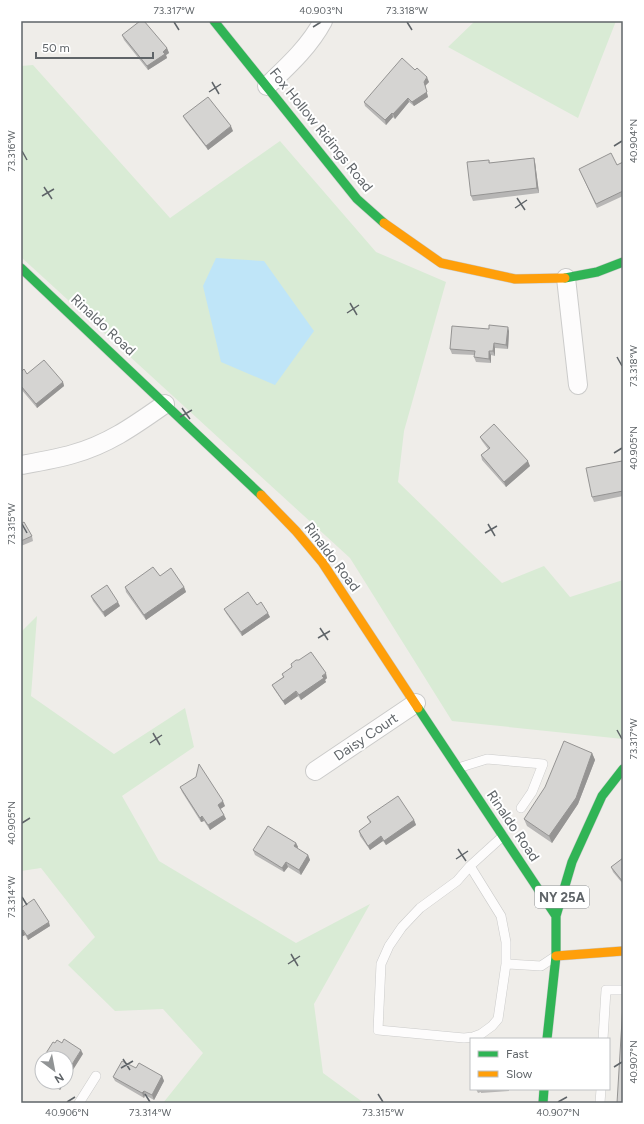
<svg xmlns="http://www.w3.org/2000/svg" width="644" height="1124" font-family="Figtree,sans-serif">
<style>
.green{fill:#d9ebd5}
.water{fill:#bfe5f8}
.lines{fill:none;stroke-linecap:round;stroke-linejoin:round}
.lane-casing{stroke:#cbcbca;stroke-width:10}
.street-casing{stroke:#cbcbca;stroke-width:20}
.fast-casing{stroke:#cacac9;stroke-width:10}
.slow-casing{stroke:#cacac9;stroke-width:10}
.lane{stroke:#fdfcfc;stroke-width:9}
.street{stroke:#fdfcfc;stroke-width:18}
.fast{stroke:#30b455;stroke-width:9}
.slow{stroke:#ff9f0a;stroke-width:9}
.wall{fill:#b7b6b5}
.shaded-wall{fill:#959493}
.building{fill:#d5d4d2;stroke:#959493}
.ticks{fill:none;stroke:#5f6468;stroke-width:1.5}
.labels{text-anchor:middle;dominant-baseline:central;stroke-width:4;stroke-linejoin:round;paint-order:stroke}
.shield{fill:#fff;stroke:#8f9295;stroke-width:1}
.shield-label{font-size:13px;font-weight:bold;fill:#5f6468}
.street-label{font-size:14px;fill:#5f6468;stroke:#fff}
.neatline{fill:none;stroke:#5f6468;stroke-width:1.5}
.ticks-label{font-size:10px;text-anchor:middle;fill:#5f6468}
</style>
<rect width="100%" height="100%" fill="#efede9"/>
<path class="green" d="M475,21H616L578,118L448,47Z
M33,65L170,218L280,141L376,252L446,282L404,431L398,482L502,583L544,566L570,597L623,580V739L452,721L350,558L21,257V66Z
M37,616L31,696L114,754L185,708L194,747L122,796L159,861L296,943L370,904L314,1004L323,1073L364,1103H163L203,1053L163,1009L115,1011L68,965L95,937L41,868L21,871V632Z"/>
<path class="water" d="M216,258L264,261L314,331L275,385L221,362L203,286Z"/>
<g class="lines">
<g class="lane-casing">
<path id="lane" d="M458,768L487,759L543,764L532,792L521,808
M503,836L470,866L501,916L506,942V964L541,966L553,958
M470,866L457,881L420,908L402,927L389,946L381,964L378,1030L464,1038L473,1037L481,1034L492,1026L498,1019L506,964
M603,1039L606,990H623
M79,1103L96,1076
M600,1103L601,1089"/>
</g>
<g class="street-casing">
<path id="street" d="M267,86C288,66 309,47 323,21
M566,278L578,385
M21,465C38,462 56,459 73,454C109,444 135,425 165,404
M315,771L416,703"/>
</g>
<g class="fast-casing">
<path id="fast" d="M214,21L357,199L384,223
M21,268L261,495
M565,278L597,272L623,262
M418,708L556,916
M547,1039L556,956V916L572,862L602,796L623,769
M543,1103L544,1089"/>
</g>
<g class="slow-casing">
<path id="slow" d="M384,223L441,263L515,279L565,278
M261,495L296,531L322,562L418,708
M556,956L623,951"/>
</g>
<use href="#lane" class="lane"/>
<use href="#street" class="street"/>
<use href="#fast" class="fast"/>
<use href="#slow" class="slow"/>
</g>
<path class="wall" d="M122,35L167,48L169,53L166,55L167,58L148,70L124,40Z
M415,70L429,82L425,86L428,97L414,106L409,102L395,119L393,117L386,125L365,106L364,102Z
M183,116L233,131L208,150L185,120Z
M534,158L535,162L539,193L473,201L471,196L489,160L490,163Z
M623,162V196L597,208L579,169L617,165Z
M509,331L508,349L495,348V356L491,355V363L476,362L474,357L475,355L452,354L450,349Z
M21,372L63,382L64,386L37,408L21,389Z
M480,437L530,466L506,487L482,460L481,455L488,449L482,441Z
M623,463V496L594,502L592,497Z
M21,524L32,536L33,541L21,546Z
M160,576L184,587L186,592L146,620L126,592L125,587Z
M91,596L120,606L105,617L93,601Z
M257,605L270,617L242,636L226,613L224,609Z
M282,674L327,678L325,680L326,682L301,700L298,696L285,705L274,689L272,685L283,677Z
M592,753L595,760L578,804L552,843L527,826L524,819Z
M180,787L225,806L220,809L224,815L226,819L210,830L204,821L201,822L182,792Z
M367,817L414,820L416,825L386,845L383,841L370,850L360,836L359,831L370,823Z
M296,843L298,847L297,848L308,855L310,860L301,875L288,867L284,872L255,855L253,850Z
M623,858V884L613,872L611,867Z
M21,908L50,926L28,940L25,935L21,937Z
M136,1068L162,1076L164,1081L154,1100L145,1095L144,1098L115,1081L113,1077Z
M47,1082H65L60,1090Z
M476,1089H509V1091L481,1093V1092L478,1093Z"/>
<path class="shaded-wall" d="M167,48L169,53L166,55L167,58L148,70L147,66Z
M427,77L429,82L425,86L428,97L414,106L412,102Z
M408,98L409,102L395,119L393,114Z
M392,113L393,117L386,125L385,120Z
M231,126L233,131L208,150L206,146Z
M534,158L535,162L539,193L537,188Z
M508,327L509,331L508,349L506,345Z
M494,343L495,348V356L493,351Z
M489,351L491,355V363L489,359Z
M63,382L64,386L37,408L36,404Z
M528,461L530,466L506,487L504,482Z
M184,587L186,592L146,620L144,615Z
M118,602L120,606L105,617L103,612Z
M268,613L270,617L242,636L241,632Z
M326,673L327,678L325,680L326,682L301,700L299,695Z
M296,691L298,696L285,705L283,701Z
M592,753L595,760L578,804L552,843L549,836Z
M223,801L225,806L219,810L218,805Z
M224,815L226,819L210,830L208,825Z
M202,816L204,821L201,822L200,818Z
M414,820L416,825L386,845L384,841Z
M381,836L383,841L370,850L368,846Z
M296,843L298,847L296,851L294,846Z
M308,855L310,860L301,875L299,870Z
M286,862L288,867L284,872L282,868Z
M49,922L50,926L28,940L27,936Z
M23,930L25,935L21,937V931Z
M81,1050L83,1054L66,1081V1074Z
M162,1076L164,1081L154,1100L152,1095Z
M61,1082H65L60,1090L58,1086Z
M144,1091L145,1095L144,1098L142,1093Z"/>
<path class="building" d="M140,21H144L167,48L163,52L165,54L147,66L122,35Z
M402,58L415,70L417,68L427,77L424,82L427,92L412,102L408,98L393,114L392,113L385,120L364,102Z
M208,97L231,126L206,146L183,116Z
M611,153L617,165L623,162V191L596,204L579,169Z
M534,158L537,188L471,196L467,162L489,160V163Z
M489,325L508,327L506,345L494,343L493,351H489V359L474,357L475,351L450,349L452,326L489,329Z
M44,360L63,382L36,404L21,386V372L24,369L27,374Z
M494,424L528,461L504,482L481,455L490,448L480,437Z
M622,461L623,464V491L592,497L586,468Z
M24,522L32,536L21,541V524Z
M153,567L160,576L171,568L184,587L144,615L125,587Z
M107,585L118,602L103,612L91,596Z
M248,592L257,605L261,602L268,613L241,632L224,609Z
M311,652L326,673L322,676L324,678L299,695L296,691L283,701L272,685L284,677L282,674L292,667L291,664L296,660H299Z
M564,741L592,753L576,798L549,836L524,819L545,787Z
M199,764L223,801L218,805L224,815L208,825L202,816L200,818L180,787L196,777Z
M398,796L414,820L384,841L381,836L368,846L359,831L371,822L367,817Z
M268,826L296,843L294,846L308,855L299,870L286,862L282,868L253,850Z
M623,858V882L611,867Z
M34,899L49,922L27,936L23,930L21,931V908Z
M623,1004V1103H617Z
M64,1039L81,1050L66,1074V1058H43L53,1042L55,1043L57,1040L62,1043Z
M42,1059V1064L40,1063Z
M122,1061L136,1068L139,1063L162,1076L152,1095L144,1091L142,1093L113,1077Z
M53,1082H61L58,1086Z"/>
<path class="ticks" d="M174,22L179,30M407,22L412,30M313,27L321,22M212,82L219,94M209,92L221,84M614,146L622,141M22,151L27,160M44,187L52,199M42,196L54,189M517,198L525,210M515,208L527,200M350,303L357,315M347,313L359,305M617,357L622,366M182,408L190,419M180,417L192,410M614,453L622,448M22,524L27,533M488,524L495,536M485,533L497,526M320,628L328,640M318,638L330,631M617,730L622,739M153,733L160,745M150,743L162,735M22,823L30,818M458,849L466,861M456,859L468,851M22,897L27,905M291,954L298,966M288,964L300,956M123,1059L130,1070M614,1067L622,1062M121,1068L133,1061M145,1094L150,1102M378,1094L383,1102M67,1102L75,1097M558,1102L567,1097"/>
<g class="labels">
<rect class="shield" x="535" y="886" width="54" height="22" rx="3"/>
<g class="shield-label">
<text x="562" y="897">NY 25A</text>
</g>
<g class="street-label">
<text transform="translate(321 130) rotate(51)">Fox Hollow Ridings Road</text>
<text transform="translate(103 325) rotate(43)">Rinaldo Road</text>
<text transform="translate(332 557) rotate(53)">Rinaldo Road</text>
<text transform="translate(366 737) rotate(-34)">Daisy Court</text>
<text transform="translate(513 826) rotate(56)">Rinaldo Road</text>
</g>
</g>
<rect width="644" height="1124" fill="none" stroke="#ffffff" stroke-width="44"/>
<rect x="470" y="1038" width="140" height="52" fill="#ffffff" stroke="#bfc1c3"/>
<rect x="478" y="1051" width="20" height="6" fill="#30b455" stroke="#bfc1c3"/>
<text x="506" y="1058" font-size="12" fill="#5f6468">Fast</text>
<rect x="478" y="1071" width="20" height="6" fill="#ff9f0a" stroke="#bfc1c3"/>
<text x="506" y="1078" font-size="12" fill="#5f6468">Slow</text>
<g transform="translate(54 1070) rotate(148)"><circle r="19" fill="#ffffff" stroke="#bfc1c3"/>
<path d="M0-3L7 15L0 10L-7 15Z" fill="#919495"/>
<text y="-6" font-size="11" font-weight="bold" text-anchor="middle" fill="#5f6468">N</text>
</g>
<path d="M36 52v6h117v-6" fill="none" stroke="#5f6468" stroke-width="2"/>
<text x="42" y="52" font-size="12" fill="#5f6468" stroke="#ffffff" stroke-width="3" paint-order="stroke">50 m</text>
<rect x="22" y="22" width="600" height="1080" class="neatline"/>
<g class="ticks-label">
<text x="174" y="14">73.317°W</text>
<text x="321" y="14">40.903°N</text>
<text x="407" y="14">73.318°W</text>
<text transform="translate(633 141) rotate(-90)" y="4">40.904°N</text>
<text transform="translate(11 151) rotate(-90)" y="4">73.316°W</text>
<text transform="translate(633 366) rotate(-90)" y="4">73.318°W</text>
<text transform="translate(633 448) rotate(-90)" y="4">40.905°N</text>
<text transform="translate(11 524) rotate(-90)" y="4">73.315°W</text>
<text transform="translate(633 739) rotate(-90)" y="4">73.317°W</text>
<text transform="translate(11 823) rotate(-90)" y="4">40.905°N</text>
<text transform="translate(11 897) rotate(-90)" y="4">73.314°W</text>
<text transform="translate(633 1062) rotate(-90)" y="4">40.907°N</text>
<text x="67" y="1116">40.906°N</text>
<text x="150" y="1116">73.314°W</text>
<text x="383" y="1116">73.315°W</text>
<text x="558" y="1116">40.907°N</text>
</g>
</svg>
